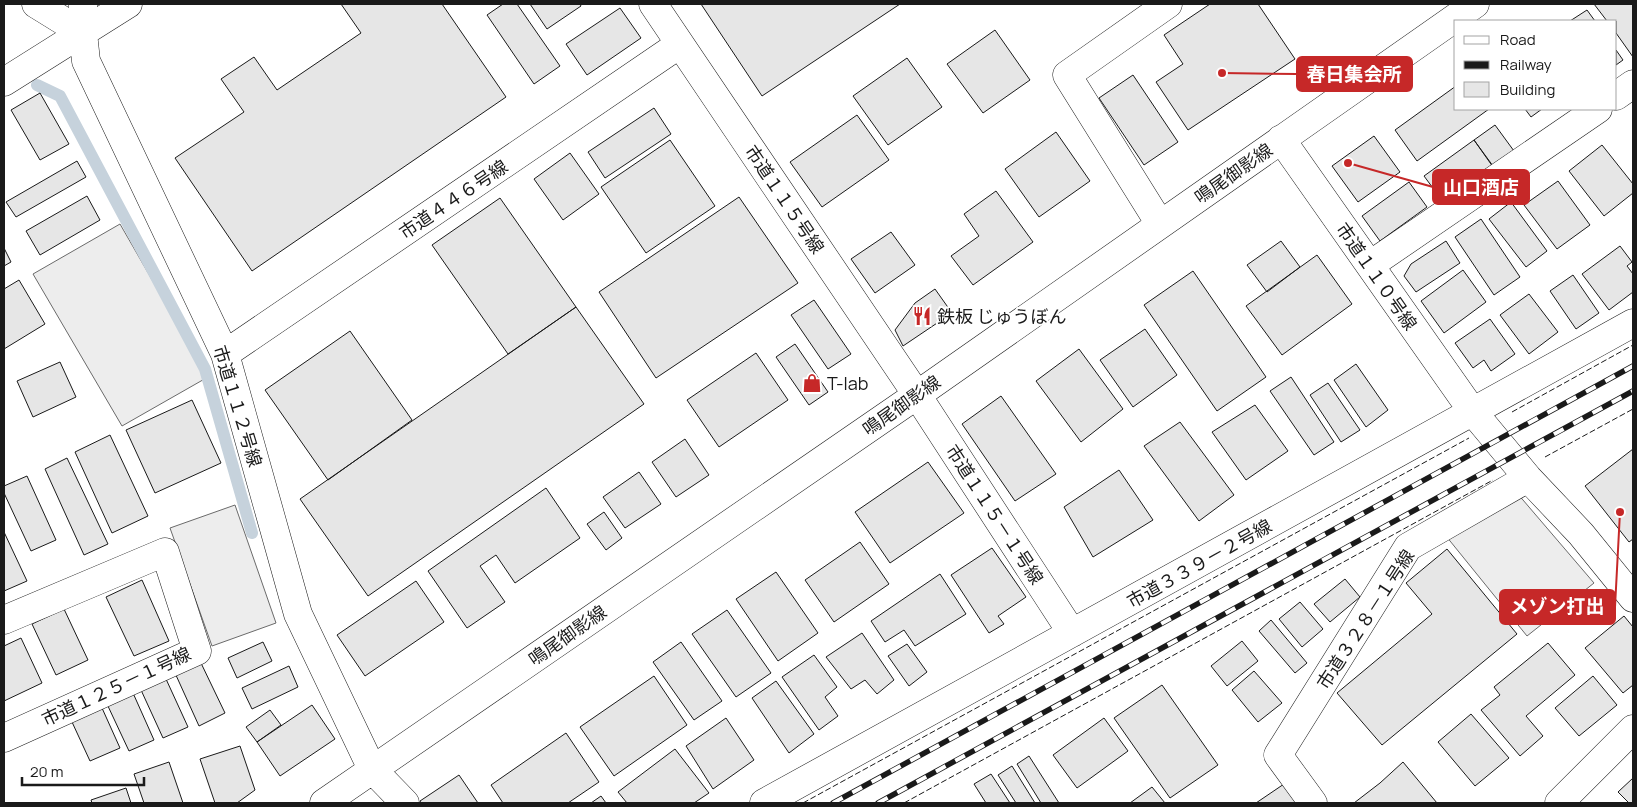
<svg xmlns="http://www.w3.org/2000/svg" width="1637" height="807" font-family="Manrope,'Noto Sans JP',sans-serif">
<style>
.parking{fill:#ededed;stroke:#6a6a6a}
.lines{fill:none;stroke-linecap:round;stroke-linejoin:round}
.stream{stroke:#c6d2dc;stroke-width:12}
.building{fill:#e6e6e6;stroke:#1a1a1a}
.minor-casing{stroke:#1a1a1a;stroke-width:29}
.minor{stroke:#fff;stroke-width:28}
.rail-casing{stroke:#1a1a1a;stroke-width:5.5}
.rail{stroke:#fff;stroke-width:4;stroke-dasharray:11;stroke-linecap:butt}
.fence{stroke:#1a1a1a;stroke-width:1;stroke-dasharray:6 2.5;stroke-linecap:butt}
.labels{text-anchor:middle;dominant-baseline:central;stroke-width:4;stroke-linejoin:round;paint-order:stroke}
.street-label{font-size:18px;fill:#1a1a1a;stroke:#fff}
.poi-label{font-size:18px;fill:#1a1a1a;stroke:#fff;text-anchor:start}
.leader{fill:none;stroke:#c62828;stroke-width:2}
.callout-dot{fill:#c62828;stroke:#fff;stroke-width:2}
.callout{fill:#c62828;stroke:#c62828;stroke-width:2}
.callout-label{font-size:19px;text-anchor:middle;font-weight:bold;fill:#fff}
</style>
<rect width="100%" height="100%" fill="#fff"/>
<path class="parking" d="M120,224L208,377L122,426L33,274Z
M1517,493L1594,583L1527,636L1446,536Z
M235,505L276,623L212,646L170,528Z"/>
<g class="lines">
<path class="stream" d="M37,85L60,96L205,369L252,533"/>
</g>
<path class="building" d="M341,4H442L506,97L252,271L175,158L244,112L221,79L254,57L277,90L361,33Z
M503,4H517L560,66L534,84L487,15Z
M530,4H580L581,6L547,29Z
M701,4H900L762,96Z
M1210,4H1258L1295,59L1188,130L1156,82L1183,64L1164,35Z
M1594,4H1633V57L1616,33V21H1607Z
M620,8L641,38L587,75L566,44Z
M1587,10L1595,21H1570Z
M995,30L1030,80L983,113L947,64Z
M1616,50L1623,60L1616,65Z
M907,58L942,107L888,145L853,96Z
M1133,75L1178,142L1144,165L1099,98Z
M1456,86V109H1489L1417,161L1395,130Z
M40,93L69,144L40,160L11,110Z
M654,108L671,134L605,178L588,152Z
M1525,109H1542L1531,117Z
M857,115L889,160L822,207L790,162Z
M1495,125L1514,151L1493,166L1474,140Z
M1056,132L1090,181L1039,217L1005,169Z
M1374,136L1400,172L1358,202L1332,166Z
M670,140L715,206L646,253L601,187Z
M1474,140L1493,167L1444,203L1424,176Z
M1602,145L1633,184V193L1604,216L1569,171Z
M570,153L599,194L563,220L534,179Z
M77,161L86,177L16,217L6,202Z
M1558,181L1590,225L1557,249L1524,205Z
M1409,182L1427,207L1380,241L1362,216Z
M996,191L1033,242L973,285L951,256L979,236L964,214Z
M87,196L100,220L40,255L26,231Z
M739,197L798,283L656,378L599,292Z
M500,198L576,307L508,354L432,245Z
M1511,202L1547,251L1526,267L1489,219Z
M1481,219L1520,277L1494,295L1455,237Z
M891,232L915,265L875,293L851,259Z
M1281,241L1300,267L1267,292L1247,265Z
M1446,241L1460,263L1416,292L1404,276L1411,264Z
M1620,246L1632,262L1627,266L1633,274V292L1609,310L1582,274Z
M4,248L11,262L4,266Z
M1317,255L1352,304L1282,355L1246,306Z
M1463,270L1486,302L1444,333L1421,301Z
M1193,271L1266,377L1217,411L1144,305Z
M1573,275L1599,313L1576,329L1550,291Z
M19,280L45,324L4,349V289Z
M935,289L952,313L903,346L895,330L915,303Z
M1529,294L1558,332L1529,354L1500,315Z
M814,300L851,354L828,369L791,315Z
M576,307L644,404L368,596L300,499Z
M1490,319L1515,354L1491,371L1484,360L1473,368L1455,343Z
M1145,329L1177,375L1133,407L1100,360Z
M350,331L412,420L328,480L265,390Z
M795,344L828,392L809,405L776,357Z
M1079,349L1123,409L1081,442L1036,381Z
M756,353L788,400L719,447L687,400Z
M60,362L76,397L33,417L17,381Z
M1356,364L1388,410L1366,427L1334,380Z
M1291,377L1334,442L1314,455L1270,391Z
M1328,383L1360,430L1341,442L1310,395Z
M1001,396L1056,474L1015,501L962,424Z
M192,400L221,463L155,493L126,430Z
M1255,405L1288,451L1246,480L1212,432Z
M1180,422L1234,495L1199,521L1144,446Z
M110,435L148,516L112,533L75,452Z
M685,439L709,475L676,497L652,462Z
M1633,449V539L1629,542L1585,486Z
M67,458L108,544L84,555L45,469Z
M928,462L964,513L890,563L855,512Z
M1119,470L1153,520L1093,557L1064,507Z
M639,472L661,504L625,528L603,497Z
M27,476L56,540L31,551L4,493V486Z
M546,488L580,538L515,583L496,555L480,566L505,602L467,628L428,571Z
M604,512L622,538L606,550L587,524Z
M4,532L27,581L4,591Z
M860,542L889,584L834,622L805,580Z
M992,548L1026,597L998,616L1004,624L989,633L951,575Z
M1447,549L1517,634L1382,745L1337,693L1432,614L1406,583Z
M776,572L818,633L778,661L736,599Z
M940,574L966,614L915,646L904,630L885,642L871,621Z
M1345,579L1360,597L1330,622L1314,604Z
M142,580L169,641L134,656L106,597Z
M416,581L444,622L365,676L337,635Z
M1300,602L1323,629L1302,647L1279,619Z
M64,609L88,660L56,675L32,624Z
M727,610L771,673L736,697L692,634Z
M1624,616L1633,627V685L1623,693L1585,648Z
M1271,620L1307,663L1295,673L1259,631Z
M862,633L894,680L877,694L865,680L851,689L826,657Z
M21,638L42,683L4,701V646Z
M1242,641L1258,661L1227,686L1211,666Z
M263,642L272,661L237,678L228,658Z
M681,642L722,701L694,720L653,662Z
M1548,643L1575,675L1526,716L1543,736L1520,756L1481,710L1500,695L1494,687Z
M907,644L927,672L909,686L888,656Z
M814,655L837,687L825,697L838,716L819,730L782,677Z
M200,661L225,713L199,726L175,673Z
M289,666L298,687L252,709L242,688Z
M1254,671L1282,703L1258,722L1232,690Z
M654,676L687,725L614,776L580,727Z
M1593,676L1617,705L1579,736L1555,708Z
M166,679L188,727L163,738L141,690Z
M776,681L814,734L789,753L752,698Z
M1162,685L1218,765L1170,798L1114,718Z
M133,693L154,740L129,751L107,704Z
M312,705L335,739L280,776L257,742Z
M102,708L120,748L90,761L72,722Z
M270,710L281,725L257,742L246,727Z
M1471,714L1509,758L1475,786L1438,742Z
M726,718L754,760L713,789L686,746Z
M1104,718L1128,751L1077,788L1053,755Z
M566,733L599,782L568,803H503L491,785Z
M240,746L255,790L237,803H215L200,759Z
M675,749L709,793L694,803H627L618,792Z
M1029,756L1059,803H1041L1017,764Z
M169,762L183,803H144L134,774Z
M1403,762L1437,803H1354L1380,783Z
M1012,766L1035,803H1016L998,775Z
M991,774L1010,803H986L974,784Z
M459,775L478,803H421L420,801Z
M1633,778V803H1629L1618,792Z
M1284,784L1298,803H1256Z
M1152,787L1165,803H1130Z
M126,788L131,803H92L91,800Z
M601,796L606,803H591Z"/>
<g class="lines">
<g class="minor-casing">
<path id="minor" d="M36,4L83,33
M83,4V33L86,61L225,354L298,614L372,769L405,803
M653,4L917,395L1072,633
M4,82L128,4
M1616,96L1633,84
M1281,139L1473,412L1528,478L1581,534L1633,598
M1160,224L1067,75L1168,4
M1370,265L1598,109
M225,354L680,44
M4,620L165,552L197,651L4,738
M324,803L917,395L1475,4
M764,803L1633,323
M1313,803L1278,755L1408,547L1528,478
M1559,803L1633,729"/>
</g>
<use href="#minor" class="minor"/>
<g class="rail-casing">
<path id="rail" d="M833,803L1633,366
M878,803L1633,391"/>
</g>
<use href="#rail" class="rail"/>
<path class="fence" d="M1512,412L1633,345
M1545,457L1633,409
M803,803L1469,438
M904,803L1493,480"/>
</g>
<defs>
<g id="restaurant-bare" transform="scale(1.5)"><path d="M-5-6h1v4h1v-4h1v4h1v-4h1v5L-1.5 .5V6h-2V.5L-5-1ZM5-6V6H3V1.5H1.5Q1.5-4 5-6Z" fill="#c62828" stroke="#fff" stroke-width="2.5" paint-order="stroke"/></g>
<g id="shop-bare" transform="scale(1.5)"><path d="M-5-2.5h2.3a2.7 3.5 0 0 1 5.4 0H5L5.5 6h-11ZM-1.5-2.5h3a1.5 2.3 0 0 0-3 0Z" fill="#c62828" stroke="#fff" stroke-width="2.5" paint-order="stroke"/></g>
</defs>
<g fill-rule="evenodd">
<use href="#restaurant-bare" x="922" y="316"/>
<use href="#shop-bare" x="812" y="383"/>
</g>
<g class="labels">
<g class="street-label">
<text transform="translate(1233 173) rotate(-35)">鳴尾御影線</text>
<text transform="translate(453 199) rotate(-34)">市道４４６号線</text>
<text transform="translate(785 199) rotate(56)">市道１１５号線</text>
<text transform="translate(1377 276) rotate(55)">市道１１０号線</text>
<text transform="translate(901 405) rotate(-35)">鳴尾御影線</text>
<text transform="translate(238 406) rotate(73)">市道１１２号線</text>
<text transform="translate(995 514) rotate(57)">市道１１５－１号線</text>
<text transform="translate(1199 563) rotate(-29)">市道３３９－２号線</text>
<text transform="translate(1365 619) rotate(-57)">市道３２８－１号線</text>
<text transform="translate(567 635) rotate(-35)">鳴尾御影線</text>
<text transform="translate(116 686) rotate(-25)">市道１２５－１号線</text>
</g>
<g class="poi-label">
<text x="937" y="316">鉄板 じゅうぼん</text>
<text x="827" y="383">T-lab</text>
</g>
</g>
<path class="leader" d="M1222 73L1297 74M1348 163L1433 187M1620 512L1615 607"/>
<g class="callout-dot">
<circle cx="1222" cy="73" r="5"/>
<circle cx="1348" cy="163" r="5"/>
<circle cx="1620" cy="512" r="5"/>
</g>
<g class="callout">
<rect x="1297" y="57" width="115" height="34" rx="5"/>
<rect x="1433" y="170" width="96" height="34" rx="5"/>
<rect x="1500" y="590" width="115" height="34" rx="5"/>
</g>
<g class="callout-label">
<text x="1354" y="81">春日集会所</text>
<text x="1481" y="194">山口酒店</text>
<text x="1557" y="613">メゾン打出</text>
</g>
<rect width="1637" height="807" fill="none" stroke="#1a1a1a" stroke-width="10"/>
<rect x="1454" y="20" width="162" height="90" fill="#ffffff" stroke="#a3a3a3"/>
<rect x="1464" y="36" width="25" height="8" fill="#ffffff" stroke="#a3a3a3"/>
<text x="1500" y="45" font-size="15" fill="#1a1a1a">Road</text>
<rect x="1464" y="61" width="25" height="8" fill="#1a1a1a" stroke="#a3a3a3"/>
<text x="1500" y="70" font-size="15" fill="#1a1a1a">Railway</text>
<rect x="1464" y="82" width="25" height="15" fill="#e6e6e6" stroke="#a3a3a3"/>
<text x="1500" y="95" font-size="15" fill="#1a1a1a">Building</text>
<path d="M22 777v8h122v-8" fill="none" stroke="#1a1a1a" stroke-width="2.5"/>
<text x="30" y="777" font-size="15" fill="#1a1a1a" stroke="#ffffff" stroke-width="4" paint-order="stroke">20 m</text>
</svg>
